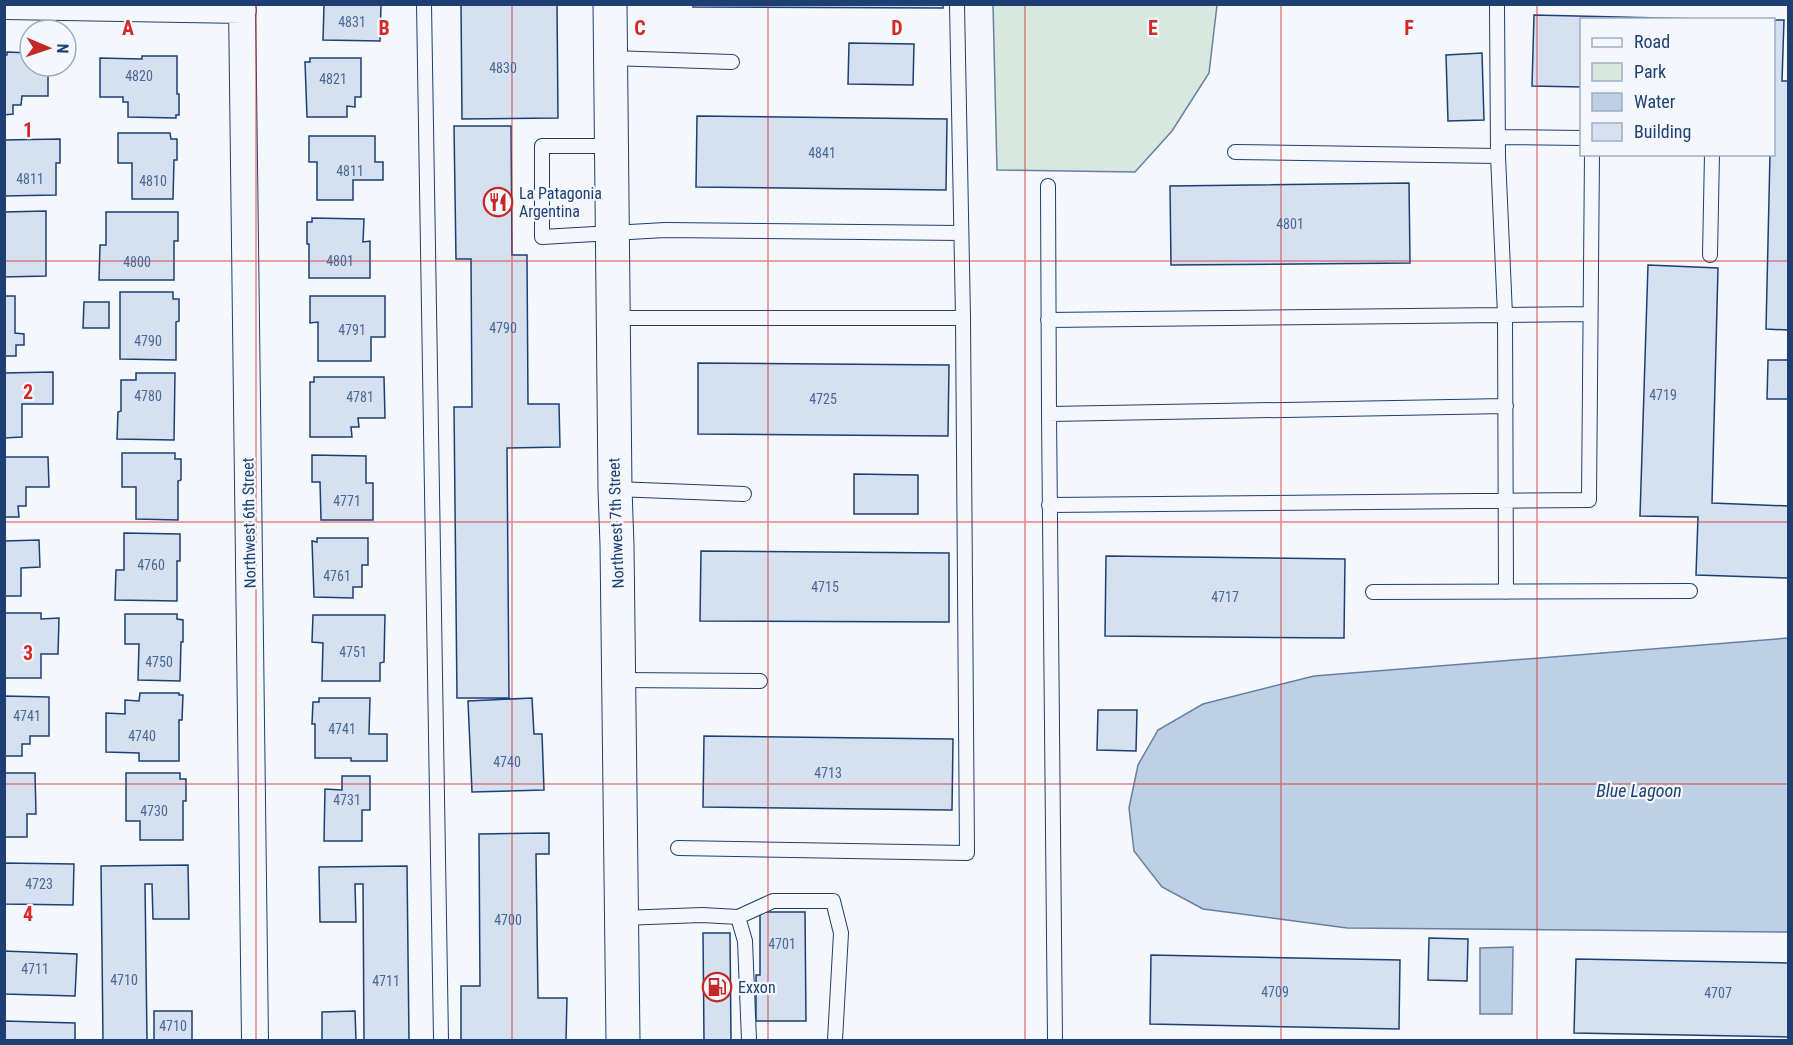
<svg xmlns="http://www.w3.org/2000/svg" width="1793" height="1045" font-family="'Roboto Condensed',sans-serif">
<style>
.green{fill:#d7e8df;stroke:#687fa3;stroke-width:1.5}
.water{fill:#bed0e5;stroke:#687fa3;stroke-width:1.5}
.building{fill:#d5e0f0;stroke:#1d3f73;stroke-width:1.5}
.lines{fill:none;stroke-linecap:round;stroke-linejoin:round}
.lane-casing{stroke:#1d3f73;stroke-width:16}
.street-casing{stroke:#1d3f73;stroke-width:28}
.secondary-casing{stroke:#1d3f73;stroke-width:35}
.lane{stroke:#f4f7fb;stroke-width:14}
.street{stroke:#f4f7fb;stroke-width:26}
.secondary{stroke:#f4f7fb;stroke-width:33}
.grid{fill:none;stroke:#d62828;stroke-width:1.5;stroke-opacity:0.55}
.labels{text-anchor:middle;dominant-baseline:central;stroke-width:4.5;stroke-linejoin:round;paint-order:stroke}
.number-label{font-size:14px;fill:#4b6792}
.poi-label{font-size:16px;fill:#1d3f73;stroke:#f4f7fb;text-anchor:start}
.street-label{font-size:16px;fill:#1d3f73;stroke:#f4f7fb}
.water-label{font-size:18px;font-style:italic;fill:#1d3f73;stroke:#f4f7fb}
.grid-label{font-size:20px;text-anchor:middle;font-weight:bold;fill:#d62828;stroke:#f4f7fb;stroke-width:4.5;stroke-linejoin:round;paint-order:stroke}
</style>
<rect width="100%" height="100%" fill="#f4f7fb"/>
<path class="green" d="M993,5H1217L1209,73L1172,131L1135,172L997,170Z"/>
<path class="water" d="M1788,638V932L1347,928L1203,909L1162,887L1134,851L1129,808L1138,765L1158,730L1203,704L1314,676Z
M1513,947L1512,1014H1480V948Z"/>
<path class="building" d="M324,4H381L380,41L323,40Z
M461,4H557L558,118L462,119Z
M693,4H943V8L693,7Z
M1534,15L1746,20H1582V87L1532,86Z
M1774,20H1784L1782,81H1788V330L1766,329L1770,154H1774Z
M849,43L914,44L913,85L848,84Z
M7,52L30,53V66H48V96H22L21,105H13V114L4,115V55H7Z
M1482,53L1484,120L1448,121L1446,55Z
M142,56H177V94H179V115H176V118L128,117V102H123V97H100V58L142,59Z
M310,58H361V97H355V107L347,106V117H307L305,62H310Z
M697,116L947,119L946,190L696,187Z
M454,126H511L512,255H527L528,404H559L560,447L507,448L509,698H457L454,407H472L471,259H456Z
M118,133H170L171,139H177V160H174L173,199H132V163H118Z
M309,136H375V162H383V180H353V200H317V162H309Z
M60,139V163H56V195L4,196V140Z
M1409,183L1410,263L1171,265L1170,186Z
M46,211V276L4,277V212Z
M106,212H178V241H174V280H99L100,245H106Z
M312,218L364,219L363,242L370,241V278H309V244H307V222H312Z
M1648,265L1718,268L1712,503L1788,506V578L1696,575L1698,517L1640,516Z
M120,292H173V299H179V321L176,322V360L120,359Z
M4,296H15V333L24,334V345H16V356H4Z
M310,296H385V337H371V361H318V322L310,323Z
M84,302H109V328H83Z
M1768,360H1788V399H1767Z
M698,363L949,365L948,436L698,434Z
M53,372V404H22V437L4,438V373Z
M136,373H175L174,440L117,439L118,412L121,411V380H136Z
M314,377H384L385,418H358L359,427H351L352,437H310V382H314Z
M122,453H175V459H181V480L178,481V520L136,519V487H122Z
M312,455L366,456V483H373V520H321L320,482H312Z
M4,457H48L49,487H26V506H18L19,517H4Z
M854,474L918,475V514H854Z
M124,533L180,534V561H177V601L115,600L116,570H124Z
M317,538H368V565H362V587H353V598L314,597L312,541L317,542Z
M39,540L40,567L21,568V596H4V541Z
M701,551L949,553V622L700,621Z
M1106,556L1345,559L1344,638L1105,636Z
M4,613H41V619L59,618L58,654H41V678H4Z
M125,614H177V619L183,620V642H181L180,681L138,680L139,644H125Z
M313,615H385L384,662L380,663V681H322L323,643L312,642Z
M140,693H179V695H183L182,720H179V761H139V753L106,752V713L125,714V700L139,701Z
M4,696L49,697V736H30V744H22V756H4Z
M319,698H370L369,734H387V761H351V758H315V724H312L313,702H319Z
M532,698L534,734H542L544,790L472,792L468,701Z
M1098,710H1137L1136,751L1097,750Z
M704,736L953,739L952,810L703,807Z
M4,773H35L36,814H27V837H4Z
M126,773H180V779H186V801H183V840H140V821H126Z
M342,776H370V810H362V841H324L325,789L342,790Z
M549,833V854H536L538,998H567L566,1040H461V986H480L479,834Z
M4,863L74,864L73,905L4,904Z
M188,865L189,919H153L152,884H145L147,1040H103L101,866Z
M407,866L409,1040H364L363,884H355L356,922H320L319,867Z
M760,912H805L806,1021H756V975H760Z
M703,933H730L731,1040H704Z
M1429,938L1468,939L1467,981L1428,980Z
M4,951L77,954L75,996L4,994Z
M1151,955L1400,960L1399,1029L1150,1024Z
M1576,959L1788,963V1037L1574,1033Z
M154,1011H192V1040H154Z
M355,1011L356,1040H322V1012Z
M4,1021L75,1023V1040H4Z"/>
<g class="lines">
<g class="lane-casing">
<path id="lane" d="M424,4L441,1040
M1497,4L1498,156L1505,315L1506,592
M611,58L732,62
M1498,137L1582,138
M611,146H542V237L665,230L961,233
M1235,152L1498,156
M1048,186L1049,414L1055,1040
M1710,255L1712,154
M613,318H963
M1048,320L1590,314
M1049,414L1506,406
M615,489L744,494
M1049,505L1589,500L1592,154
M1373,592L1690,591
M619,680L760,681
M678,848L967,853L963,318L957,4
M738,917L773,901H833L841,933L835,1040
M622,918L702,915L738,917L745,941L749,1040"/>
</g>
<g class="street-casing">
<path id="street" d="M242,4L255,1040
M4,6L243,10"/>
</g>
<g class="secondary-casing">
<path id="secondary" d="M610,4L615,489L617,545L623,1040"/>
</g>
<use href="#lane" class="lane"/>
<use href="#street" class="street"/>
<use href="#secondary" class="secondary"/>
</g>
<path class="grid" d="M256,4V1040M512,4V1040M768,4V1040M1025,4V1040M1281,4V1040M1537,4V1040M4,261H1788M4,522H1788M4,784H1788"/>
<defs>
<g id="restaurant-ring" transform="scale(1.5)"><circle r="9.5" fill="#f4f7fb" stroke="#c62828" stroke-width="1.5"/><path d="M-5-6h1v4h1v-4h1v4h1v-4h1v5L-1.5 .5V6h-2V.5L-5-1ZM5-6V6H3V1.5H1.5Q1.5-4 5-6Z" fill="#c62828"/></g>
<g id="fuel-ring" transform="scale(1.5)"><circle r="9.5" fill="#f4f7fb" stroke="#c62828" stroke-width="1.5"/><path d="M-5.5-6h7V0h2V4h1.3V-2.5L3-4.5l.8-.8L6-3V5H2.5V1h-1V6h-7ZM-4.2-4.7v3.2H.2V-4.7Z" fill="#c62828"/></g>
</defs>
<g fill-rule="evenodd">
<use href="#restaurant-ring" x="498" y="202"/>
<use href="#fuel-ring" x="717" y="987"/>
</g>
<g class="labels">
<g class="number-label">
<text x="352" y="22">4831</text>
<text x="503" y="68">4830</text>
<text x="139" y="76">4820</text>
<text x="333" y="79">4821</text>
<text x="822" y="153">4841</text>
<text x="350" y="171">4811</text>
<text x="30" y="179">4811</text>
<text x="153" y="181">4810</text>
<text x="1290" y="224">4801</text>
<text x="340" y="261">4801</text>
<text x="137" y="262">4800</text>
<text x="503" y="328">4790</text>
<text x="352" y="330">4791</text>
<text x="148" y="341">4790</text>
<text x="1663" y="395">4719</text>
<text x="148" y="396">4780</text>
<text x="360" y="397">4781</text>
<text x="823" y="399">4725</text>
<text x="347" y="501">4771</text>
<text x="151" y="565">4760</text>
<text x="337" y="576">4761</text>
<text x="825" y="587">4715</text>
<text x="1225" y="597">4717</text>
<text x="353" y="652">4751</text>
<text x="159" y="662">4750</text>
<text x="27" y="716">4741</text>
<text x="342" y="729">4741</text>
<text x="142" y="736">4740</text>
<text x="507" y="762">4740</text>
<text x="828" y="773">4713</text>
<text x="347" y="800">4731</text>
<text x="154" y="811">4730</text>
<text x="39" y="884">4723</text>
<text x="508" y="920">4700</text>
<text x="782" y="944">4701</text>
<text x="35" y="969">4711</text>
<text x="124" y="980">4710</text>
<text x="386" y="981">4711</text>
<text x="1275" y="992">4709</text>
<text x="1718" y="993">4707</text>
<text x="173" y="1026">4710</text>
</g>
<g class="poi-label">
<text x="519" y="193">La Patagonia<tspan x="519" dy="18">Argentina</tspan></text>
<text x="738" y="987">Exxon</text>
</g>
<g class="street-label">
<text transform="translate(249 523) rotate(-91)">Northwest 6th Street</text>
<text transform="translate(616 523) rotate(-92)">Northwest 7th Street</text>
</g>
<g class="water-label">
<text x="1639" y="790">Blue Lagoon</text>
</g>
</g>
<g class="grid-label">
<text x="128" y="35">A</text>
<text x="384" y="35">B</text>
<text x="640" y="35">C</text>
<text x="897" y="35">D</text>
<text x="1153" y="35">E</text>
<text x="1409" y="35">F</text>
<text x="28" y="137">1</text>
<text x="28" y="399">2</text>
<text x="28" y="660">3</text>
<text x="28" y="921">4</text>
</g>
<rect width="1793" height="1045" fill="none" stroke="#1d3f73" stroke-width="12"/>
<rect x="1580" y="18" width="195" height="138" fill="#f4f7fb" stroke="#9eadc5" stroke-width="1.5"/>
<rect x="1592" y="38" width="30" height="9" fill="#f4f7fb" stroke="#9eadc5" stroke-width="1.5"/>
<text x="1634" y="48" font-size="18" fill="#1d3f73">Road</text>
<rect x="1592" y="63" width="30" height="18" fill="#d7e8df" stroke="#9eadc5" stroke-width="1.5"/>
<text x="1634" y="78" font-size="18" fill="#1d3f73">Park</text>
<rect x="1592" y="93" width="30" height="18" fill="#bed0e5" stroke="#9eadc5" stroke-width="1.5"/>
<text x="1634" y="108" font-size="18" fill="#1d3f73">Water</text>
<rect x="1592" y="123" width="30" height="18" fill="#d5e0f0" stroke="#9eadc5" stroke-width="1.5"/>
<text x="1634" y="138" font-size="18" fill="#1d3f73">Building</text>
<g transform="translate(48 48) rotate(92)"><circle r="28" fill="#f4f7fb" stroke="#9eadc5" stroke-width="1.5"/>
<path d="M0-4.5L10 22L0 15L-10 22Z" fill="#c62828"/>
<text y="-9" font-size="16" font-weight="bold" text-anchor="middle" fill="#1d3f73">N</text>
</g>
</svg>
